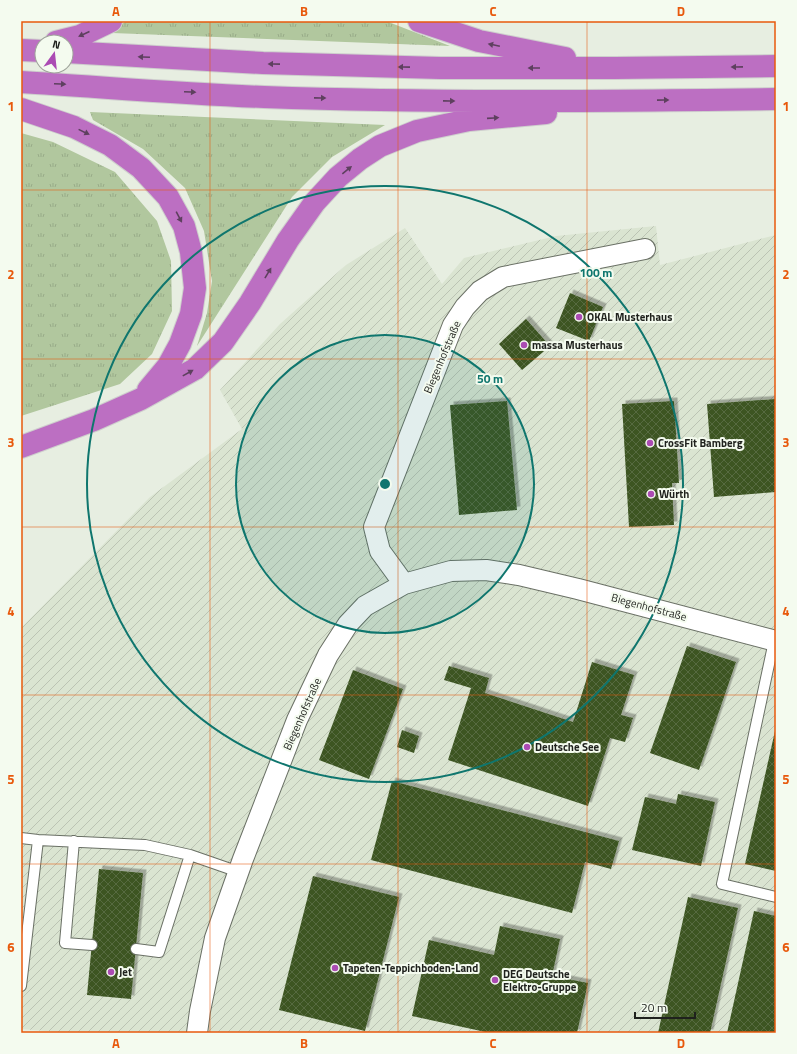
<svg xmlns="http://www.w3.org/2000/svg" width="797" height="1054" font-family="'Titillium Web',sans-serif">
<style>
.industrial{fill:url(#industrial-furrows)}
.grass{fill:url(#grass-tufts)}
.building{fill:url(#building-cross-hatch);filter:url(#shadow)}
.lines{fill:none;stroke-linecap:round;stroke-linejoin:round}
.service-casing{stroke:#6a7065;stroke-width:12}
.minor-casing{stroke:#6a7065;stroke-width:22}
.motorway-casing{stroke:#cececd;stroke-width:24}
.service{stroke:#fff;stroke-width:10}
.minor{stroke:#fff;stroke-width:20}
.motorway{stroke:#bc6fc2;stroke-width:22}
.oneway{fill:#5e405f}
.grid{fill:none;stroke:#e8590c;stroke-width:1;stroke-opacity:0.55}
.ring{fill:none;stroke:#0f766e;stroke-width:2}
.poi-dot{fill:#ab4bb3;stroke:#f4fbef;stroke-width:1.5}
.labels{text-anchor:middle;dominant-baseline:central;stroke-width:4;stroke-linejoin:round;paint-order:stroke}
.poi-label{font-size:11px;font-weight:bold;fill:#1f211d;stroke:#f4fbef;text-anchor:start}
.street-label{font-size:11px;fill:#1f211d;stroke:#f4fbef}
.centre{fill:#0f766e;stroke:#f4fbef;stroke-width:2}
.ring-label{font-size:12px;text-anchor:middle;font-weight:bold;fill:#0f766e;stroke:#f4fbef;stroke-width:4;stroke-linejoin:round;paint-order:stroke}
.neatline{fill:none;stroke:#e8590c;stroke-width:1.5}
.grid-label{font-size:13px;text-anchor:middle;font-weight:bold;fill:#e8590c}
</style>
<defs>
<pattern id="industrial-furrows" width="10" height="10" patternUnits="userSpaceOnUse"><rect width="10" height="10" fill="#dae4d1"/><path d="M-1 1l2-2M0 10L10 0M9 11l2-2" fill="none" stroke="#bbc3b3"/></pattern>
<pattern id="grass-tufts" width="24" height="20" patternUnits="userSpaceOnUse"><rect width="24" height="20" fill="#b1c79e"/><path d="M3 7l-1-3M5 7V3M7 7l1-3M15 17l-1-3M17 17v-4M19 17l1-3" fill="none" stroke="#98ab88"/></pattern>
<pattern id="building-cross-hatch" width="8" height="8" patternUnits="userSpaceOnUse"><rect width="8" height="8" fill="#3d5522"/><path d="M0 0l8 8M0 8l8-8" fill="none" stroke="#566a41"/></pattern>
<filter id="shadow"><feDropShadow dx="3.5" dy="-3.5" stdDeviation="0" flood-color="#0004"/></filter>
</defs>
<rect width="100%" height="100%" fill="#e7eee1"/>
<path class="industrial" d="M656,226L660,265L776,235V1033H69L21,1029V628L150,497L242,429L220,390L280,324L346,265L405,228L442,284L464,258L556,236Z"/>
<path class="grass" d="M127,21H386L450,46L112,33L110,30Z
M90,112L385,125L332,157L292,197L197,346L207,313L212,281L204,231L185,188L143,149L93,120Z
M21,133L53,142L115,172L157,221L171,261L172,311L152,354L120,384L21,416Z"/>
<path class="building" d="M570,293L603,307L589,341L556,328Z
M526,319L550,346L522,370L499,344Z
M776,399V492L714,497L707,404Z
M507,401L517,510L459,515L450,405Z
M674,401L679,483H672L674,525L629,527L622,404Z
M687,646L736,662L699,770L650,753Z
M592,662L634,675L621,715L633,718L625,742L610,738L588,806L448,760L471,688L444,680L449,666L489,678L485,693L573,722Z
M353,670L403,689L369,779L319,760Z
M402,730L419,736L414,753L397,747Z
M775,731H776V871L745,864Z
M392,781L619,841L611,869L585,862L572,913L371,860Z
M678,794L715,802L701,866L632,850L645,797L676,804Z
M99,869L143,873L131,999L87,995Z
M313,876L399,897L365,1031L279,1010Z
M688,897L738,908L710,1033H658Z
M754,911L776,916V1033H727Z
M500,926L560,939L552,976L588,983L577,1033H490L412,1016L429,940L494,955Z"/>
<g class="lines">
<g class="service-casing">
<path id="service" d="M774,641L722,884L776,897
M21,838L38,840L145,845L190,855L239,872
M74,841L65,943L92,945
M136,949L159,952L190,855
M21,986L38,840"/>
</g>
<g class="minor-casing">
<path id="minor" d="M404,584L380,551L374,527L453,325L465,307L480,291L503,277L645,249
M197,1033L200,1011L215,938L243,859L297,720L328,655L348,624L365,606L404,584L451,571L486,570L519,575L578,589L776,641"/>
</g>
<g class="motorway-casing">
<path id="motorway" d="M419,21L479,41L565,58
M56,42L80,36L111,21
M21,50L42,51
M66,52L263,63L440,68H615L776,66
M21,82C102,87 183,94 264,97C434,103 605,101 776,99
M21,109L74,127L110,145L141,168L168,197L184,226L191,252L195,288L191,314L180,344L168,366L148,390
M21,447L94,420L141,399L195,369L223,342L250,303L288,240L315,202L338,177L360,159L380,146L417,131L469,120L546,113"/>
</g>
<use href="#service" class="service"/>
<use href="#minor" class="minor"/>
<use href="#motorway" class="motorway"/>
</g>
<defs><path id="oneway-solid" d="M-6-.8H1V-3.2L6.5 0L1 3.2V.8H-6Z"/></defs>
<g class="oneway">
<use href="#oneway-solid" transform="translate(84 34) rotate(156)"/>
<use href="#oneway-solid" transform="translate(494 45) rotate(-168)"/>
<use href="#oneway-solid" transform="translate(144 57) rotate(-177)"/>
<use href="#oneway-solid" transform="translate(274 64) rotate(-179)"/>
<use href="#oneway-solid" transform="translate(404 67) rotate(-179)"/>
<use href="#oneway-solid" transform="translate(737 67) rotate(179)"/>
<use href="#oneway-solid" transform="translate(534 68) rotate(-180)"/>
<use href="#oneway-solid" transform="translate(60 84) rotate(3)"/>
<use href="#oneway-solid" transform="translate(190 92) rotate(3)"/>
<use href="#oneway-solid" transform="translate(320 98) rotate(1)"/>
<use href="#oneway-solid" transform="translate(663 100) rotate(-1)"/>
<use href="#oneway-solid" transform="translate(449 101) rotate(1)"/>
<use href="#oneway-solid" transform="translate(493 118) rotate(-4)"/>
<use href="#oneway-solid" transform="translate(84 132) rotate(26)"/>
<use href="#oneway-solid" transform="translate(347 170) rotate(-39)"/>
<use href="#oneway-solid" transform="translate(179 217) rotate(62)"/>
<use href="#oneway-solid" transform="translate(268 273) rotate(-59)"/>
<use href="#oneway-solid" transform="translate(188 373) rotate(-29)"/>
</g>
<path class="grid" d="M210,21V1033M398,21V1033M587,21V1033M21,190H776M21,359H776M21,527H776M21,695H776M21,864H776"/>
<circle cx="385" cy="484" r="149" fill="#0f766e" fill-opacity=".12"/>
<g class="ring">
<circle cx="385" cy="484" r="149"/>
<circle cx="385" cy="484" r="298"/>
</g>
<g class="poi-dot">
<circle cx="579" cy="317" r="4"/>
<circle cx="524" cy="345" r="4"/>
<circle cx="650" cy="443" r="4"/>
<circle cx="651" cy="494" r="4"/>
<circle cx="527" cy="747" r="4"/>
<circle cx="335" cy="968" r="4"/>
<circle cx="111" cy="972" r="4"/>
<circle cx="495" cy="980" r="4"/>
</g>
<g class="labels">
<g class="poi-label">
<text x="587" y="317">OKAL Musterhaus</text>
<text x="532" y="345">massa Musterhaus</text>
<text x="658" y="443">CrossFit Bamberg</text>
<text x="659" y="494">Würth</text>
<text x="535" y="747">Deutsche See</text>
<text x="343" y="968">Tapeten-Teppichboden-Land</text>
<text x="119" y="972">Jet</text>
<text x="503" y="974">DEG Deutsche<tspan x="503" dy="13">Elektro-Gruppe</tspan></text>
</g>
<g class="street-label">
<text transform="translate(442 357) rotate(-67)">Biegenhofstraße</text>
<text transform="translate(649 607) rotate(15)">Biegenhofstraße</text>
<text transform="translate(302 714) rotate(-66)">Biegenhofstraße</text>
</g>
</g>
<circle cx="385" cy="484" r="6" class="centre"/>
<g class="ring-label">
<text x="596" y="277">100 m</text>
<text x="490" y="383">50 m</text>
</g>
<rect width="797" height="1054" fill="none" stroke="#f4fbef" stroke-width="44"/>
<g transform="translate(54 54) rotate(15)"><circle r="19" fill="#f4fbef" stroke="#9fa49b"/>
<path d="M0-3L7 15L0 10L-7 15Z" fill="#ab4bb3"/>
<text y="-6" font-size="11" font-weight="bold" text-anchor="middle" fill="#1f211d">N</text>
</g>
<path d="M635 1012v6h60v-6" fill="none" stroke="#1f211d" stroke-width="2"/>
<text x="641" y="1012" font-size="12" fill="#1f211d" stroke="#f4fbef" stroke-width="3" paint-order="stroke">20 m</text>
<rect x="22" y="22" width="753" height="1010" class="neatline"/>
<g class="grid-label">
<text x="116" y="16">A</text>
<text x="304" y="16">B</text>
<text x="493" y="16">C</text>
<text x="681" y="16">D</text>
<text x="11" y="111">1</text>
<text x="786" y="111">1</text>
<text x="11" y="279">2</text>
<text x="786" y="279">2</text>
<text x="11" y="447">3</text>
<text x="786" y="447">3</text>
<text x="11" y="616">4</text>
<text x="786" y="616">4</text>
<text x="11" y="784">5</text>
<text x="786" y="784">5</text>
<text x="11" y="952">6</text>
<text x="786" y="952">6</text>
<text x="116" y="1048">A</text>
<text x="304" y="1048">B</text>
<text x="493" y="1048">C</text>
<text x="681" y="1048">D</text>
</g>
</svg>
